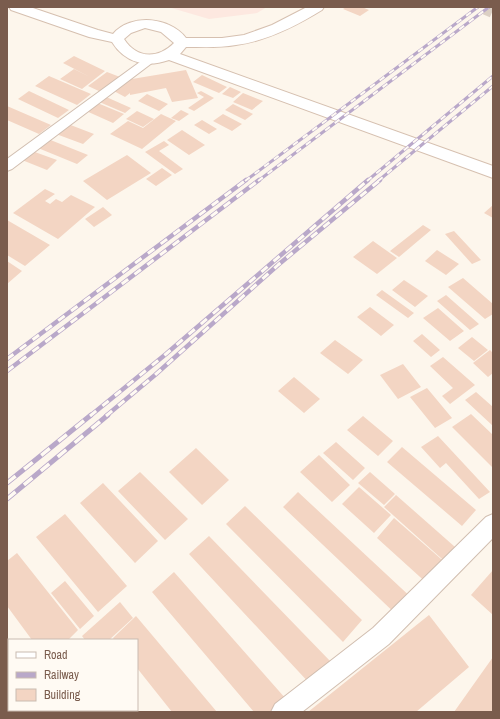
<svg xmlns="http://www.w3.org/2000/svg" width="500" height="719" font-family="'Archivo Narrow',sans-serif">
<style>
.commercial{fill:#fde8e0}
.building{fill:#f3d5c3}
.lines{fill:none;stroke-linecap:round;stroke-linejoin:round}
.secondary-tunnel{stroke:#dcd0c4;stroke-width:16;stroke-dasharray:16 8;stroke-linecap:butt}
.street-casing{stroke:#d1beb0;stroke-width:2}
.secondary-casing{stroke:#d6c0b0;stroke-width:2}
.street{fill:#fff;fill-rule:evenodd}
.secondary{fill:#fff;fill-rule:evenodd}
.rail-far2-casing{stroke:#b9a8c9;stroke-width:3}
.rail-far1-casing{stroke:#b9a8c9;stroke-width:4.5}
.rail-casing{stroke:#b9a8c9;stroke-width:5}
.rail-far2{stroke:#fffaf3;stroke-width:2;stroke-dasharray:6;stroke-linecap:butt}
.rail-far1{stroke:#fffaf3;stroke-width:3;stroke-dasharray:8;stroke-linecap:butt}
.rail{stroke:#fffaf3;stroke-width:3.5;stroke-dasharray:11;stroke-linecap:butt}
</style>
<rect width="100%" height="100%" fill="#fdf6ec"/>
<path class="commercial" d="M168,7H267L257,13L209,19Z"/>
<path class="building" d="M346,7H362L369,10L360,16L343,9Z
M74,56L105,71L82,89L60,79L74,69L90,77L63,63Z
M186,70L198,98L172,102L166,88L130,95V93L125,97L112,90L126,80Z
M107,72L120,77L101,92L88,86Z
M202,75L227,87L219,93L193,82Z
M49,76L91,94L77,105L35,86Z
M230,87L241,92L233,98L222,94Z
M29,91L69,110L58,118L18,99Z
M201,91L214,98L194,111L188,108L204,97L197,93Z
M243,93L263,101L252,110L233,102Z
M147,94L168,104L159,111L138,101Z
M104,96L131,108L125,113L97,101Z
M95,102L124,114L113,123L84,110Z
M233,104L253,114L245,120L225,110Z
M7,106L51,125L39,134L7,120Z
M181,110L189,114L179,121L171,118Z
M137,111L154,119L143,127L126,119Z
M161,114L176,121L142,149L110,134L128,121L143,128Z
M223,114L242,124L232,131L213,121Z
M202,120L217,129L209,134L194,125Z
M68,124L94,134L83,144L56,134Z
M182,130L205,145L189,155L167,140Z
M48,139L88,155L77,164L38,148Z
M164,141L169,145L159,151L183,169L175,174L145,152Z
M32,151L57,160L47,170L22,160Z
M127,155L151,173L107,200L83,181Z
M162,168L172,175L156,186L146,179Z
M45,189L55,194L45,201L50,204L56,199L62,202L71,195L95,207L58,239L13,213Z
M493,205V218L484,213Z
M103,207L112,215L94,227L85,219Z
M7,220L50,245L25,266L7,255Z
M423,225L431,230L399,257L390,251Z
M454,231L481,260L472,264L445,234Z
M373,241L397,258L377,274L353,257Z
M437,250L459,264L446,275L425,261Z
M7,261L22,271L7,284Z
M463,278L493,304V314L485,319L448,287Z
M404,280L428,296L415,307L392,290Z
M382,290L414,313L408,318L376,295Z
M446,295L479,324L470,330L437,301Z
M370,307L394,325L381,336L357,317Z
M438,308L464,331L450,341L423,318Z
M422,334L440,350L431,357L413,341Z
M472,337L488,350L474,361L458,348Z
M335,340L363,360L348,374L320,353Z
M490,350L493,353V373L488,377L473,363Z
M443,357L475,385L450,404L442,396L453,388L430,366Z
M403,364L421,387L398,399L380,375Z
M294,377L320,399L304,413L278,391Z
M427,388L452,418L435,428L410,397Z
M476,392L493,407V426L465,400Z
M471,414L493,435V468L452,427Z
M363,416L393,441L378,456L347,430Z
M438,436L490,492L479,499L446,463L440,468L421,447Z
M336,442L365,468L353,480L323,453Z
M402,447L476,510L462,526L387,462Z
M196,448L229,480L202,505L169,472Z
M319,455L350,485L332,502L300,472Z
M140,472L188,519L165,540L118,491Z
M370,472L395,494L384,505L358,483Z
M103,483L158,541L135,563L80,503Z
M359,487L391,515L374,533L342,504Z
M298,492L415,601L400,618L283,507Z
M396,495L463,554L451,567L384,507Z
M245,506L362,620L343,642L226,524Z
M65,514L127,586L98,612L36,537Z
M394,518L448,565L430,586L377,538Z
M209,536L332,663L312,686L189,554Z
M17,553L78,630L68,640H32L7,606V561Z
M493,570V615L471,595Z
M174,572L286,699L274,712H254L152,592Z
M65,581L94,616L80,629L51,593Z
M120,602L133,618L109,640H85L82,636Z
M429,615L469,667L416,712H308Z
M136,616L217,712H172L137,668V640H114L113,638Z
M7,647L9,650V709L7,711Z
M493,657V712H454Z
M33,710H50L51,712H31Z
M89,710H133L135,712H91Z"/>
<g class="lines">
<path class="secondary-tunnel" d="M486,7L493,10"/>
<g class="street-casing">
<path id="street" d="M148,57L152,59L154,61L152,63L12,169L7,171V159L144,59Z
M493,514V538L389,644L302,712H271L275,704L373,628L486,517Z"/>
</g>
<g class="secondary-casing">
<path id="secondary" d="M9,7H30L98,30L113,34C131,13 170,17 186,38H222L244,35L272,25L307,7H324L322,10C296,26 267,41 236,45C220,48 203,47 186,47L180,54L493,166V178L169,60C146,68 125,63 112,42L89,37L11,10ZM145,28L161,32L174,43C158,59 137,59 124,39L131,33Z"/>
</g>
<use href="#street" class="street"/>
<use href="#secondary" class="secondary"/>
<g class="rail-far2-casing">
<path id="rail-far2" d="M245,181L478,7
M258,181L489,7
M367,181L493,76
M378,181L493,86"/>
</g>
<g class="rail-far1-casing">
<path id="rail-far1" d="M7,359L246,180
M7,371L259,180
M90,416L166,354L368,180
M106,416L155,375L278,265L380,180"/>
</g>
<g class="rail-casing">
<path id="rail" d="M7,483L91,415
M7,499L108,415"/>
</g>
<use href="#rail-far2" class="rail-far2"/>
<use href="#rail-far1" class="rail-far1"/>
<use href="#rail" class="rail"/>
</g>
<rect width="500" height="719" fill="none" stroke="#7a5c4d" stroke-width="16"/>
<rect x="8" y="639" width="130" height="72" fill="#fffaf3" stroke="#cabbb1"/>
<rect x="16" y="652" width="20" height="6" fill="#ffffff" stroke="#cabbb1"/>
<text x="44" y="659" font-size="12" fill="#7a5c4d">Road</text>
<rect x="16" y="672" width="20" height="6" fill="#b9a8c9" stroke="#cabbb1"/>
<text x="44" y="679" font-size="12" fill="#7a5c4d">Railway</text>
<rect x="16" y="689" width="20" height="12" fill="#f3d5c3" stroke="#cabbb1"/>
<text x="44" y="699" font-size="12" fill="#7a5c4d">Building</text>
</svg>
